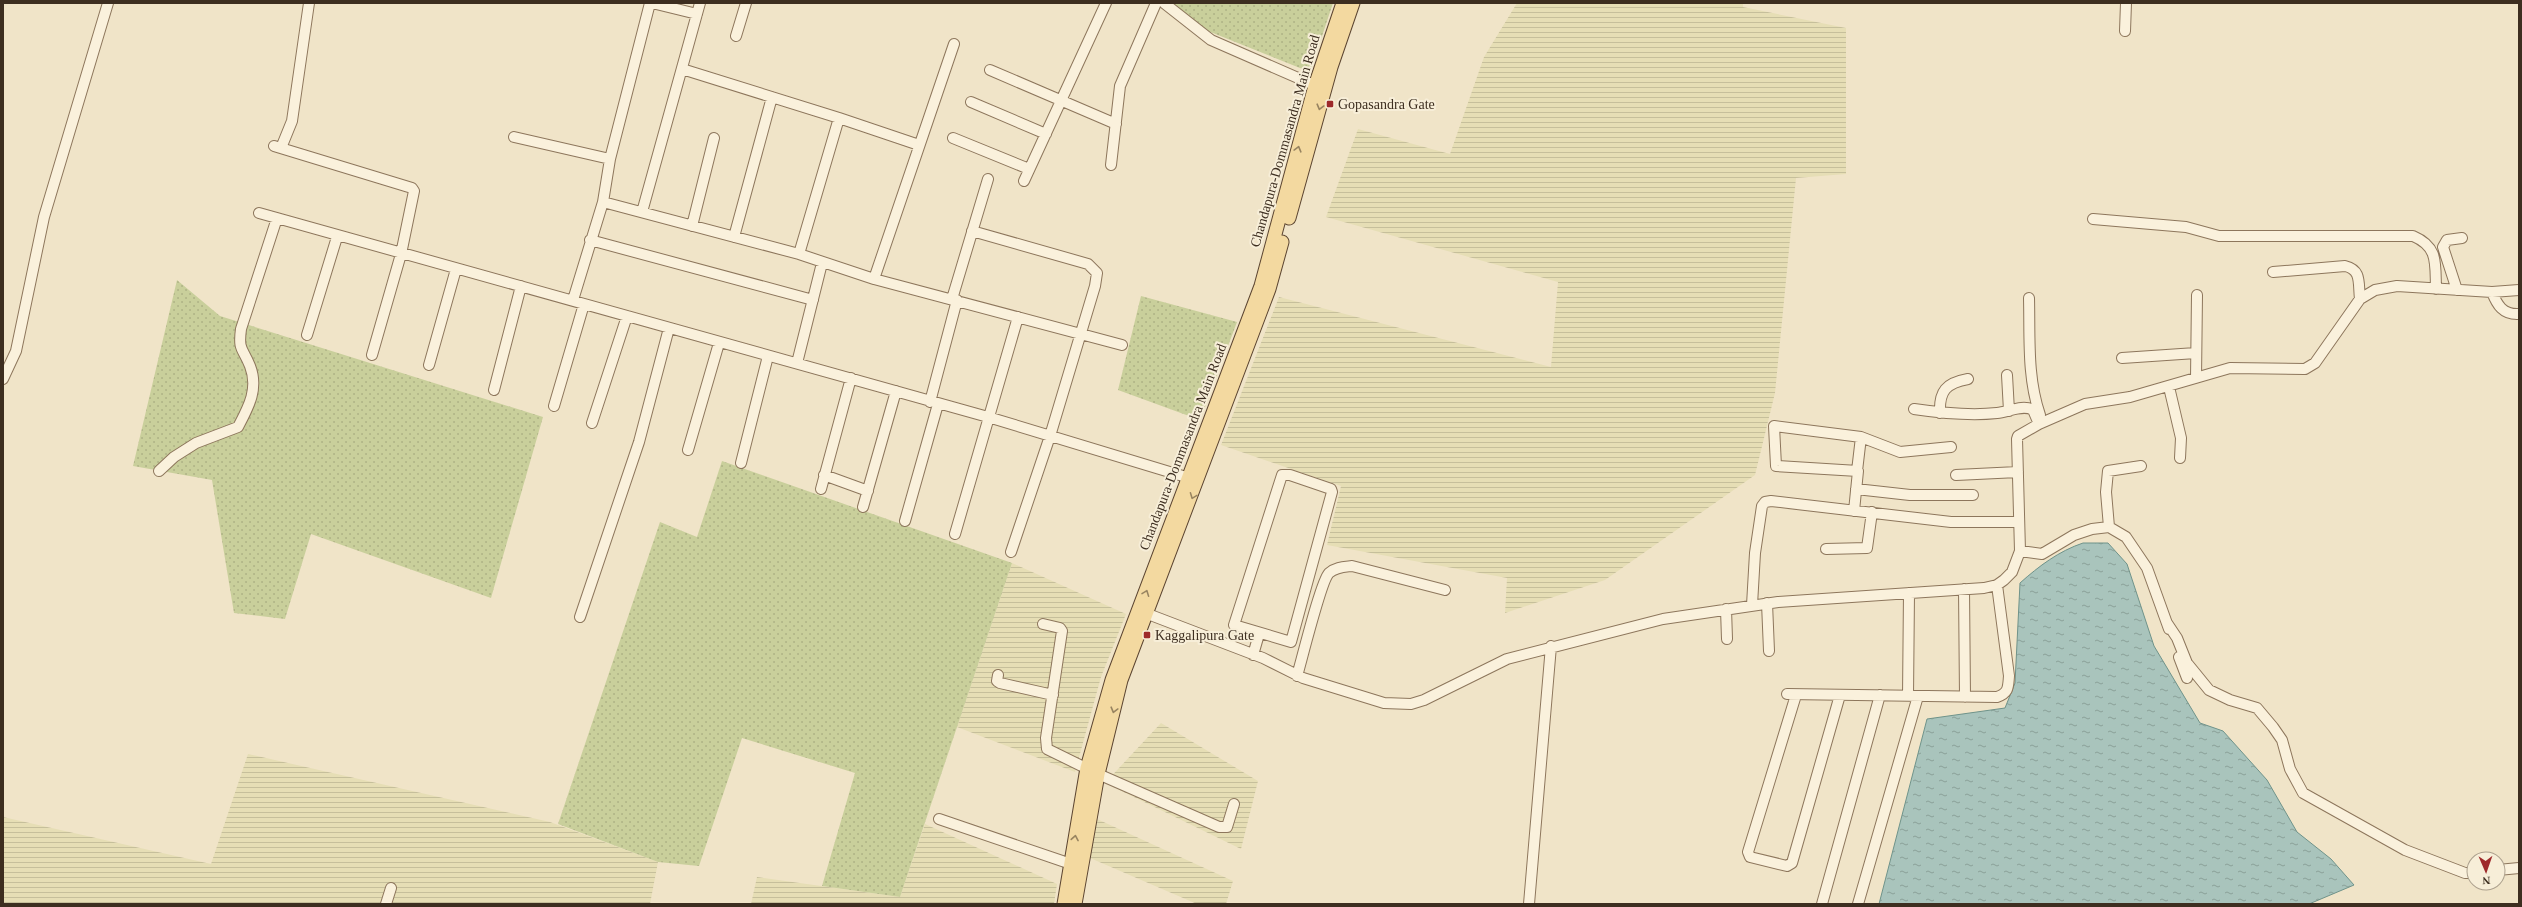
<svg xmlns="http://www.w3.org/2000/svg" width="2522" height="907" font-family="'Times New Roman',serif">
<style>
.farmland{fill:url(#farmland-rules)}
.grass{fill:url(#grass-dots)}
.water{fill:url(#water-ripples);stroke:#6f938a}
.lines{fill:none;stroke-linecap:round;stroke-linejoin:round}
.minor-casing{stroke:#8d765c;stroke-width:12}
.major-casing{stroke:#5b4430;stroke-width:15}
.minor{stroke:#faf1dc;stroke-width:10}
.major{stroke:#f3d9a0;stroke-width:13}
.oneway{stroke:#988460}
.poi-dot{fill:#9e2a2b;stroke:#f7eed8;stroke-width:1.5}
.labels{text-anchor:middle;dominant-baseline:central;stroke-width:4;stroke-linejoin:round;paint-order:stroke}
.poi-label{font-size:14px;fill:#3d2e20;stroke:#f7eed8;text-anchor:start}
.street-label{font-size:14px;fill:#3d2e20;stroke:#f7eed8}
</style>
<defs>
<pattern id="farmland-rules" width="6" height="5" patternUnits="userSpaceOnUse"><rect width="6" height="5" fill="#e6deb5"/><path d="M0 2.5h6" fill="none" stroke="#c6bf9b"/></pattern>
<pattern id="grass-dots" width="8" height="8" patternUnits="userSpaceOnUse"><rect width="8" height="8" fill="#c9cf9b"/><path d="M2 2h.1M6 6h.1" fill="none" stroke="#aeb285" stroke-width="1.8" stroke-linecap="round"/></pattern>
<pattern id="water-ripples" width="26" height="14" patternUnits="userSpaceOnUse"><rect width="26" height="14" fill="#a9c4bc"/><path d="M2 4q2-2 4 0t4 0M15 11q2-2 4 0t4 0" fill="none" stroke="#8ba098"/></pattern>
</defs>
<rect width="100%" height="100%" fill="#f0e4c8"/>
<path class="farmland" d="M1517,3H1743V7L1846,28V174L1796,178L1775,393L1755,475L1605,580L1505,613L1507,578L1327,545L1341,486L1221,445L1279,297L1551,367L1558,282L1326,217L1358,129L1450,154L1484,57Z
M1012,563L1126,614L1101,677L1075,772L957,727Z
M1161,723L1258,781L1241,849L1105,783Z
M248,754L550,822L658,862L650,904H3V817L211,864Z
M1097,819L1233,881L1226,904H1197L1090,858Z
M925,824L1057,884L1054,904H751L757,877L900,897Z"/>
<path class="grass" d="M1170,3H1333L1310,72L1208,31Z
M177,280L220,316L543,417L491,598L311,534L285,619L234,613L212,480L133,466Z
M1141,296L1237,322L1200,420L1118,390Z
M722,461L1012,563L900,897L822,886L855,773L742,738L699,866L658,862L558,824L660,522L697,537Z"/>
<path class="water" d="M2083,543H2108L2127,564L2154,646L2200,723L2223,731L2267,780L2297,832L2331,859L2354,885L2309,904H1879L1927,719L2005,708L2015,683L2020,583C2039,566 2059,551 2083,543Z"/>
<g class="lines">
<g class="minor-casing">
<path id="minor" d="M650,3L610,159L603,202L799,254L874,279L1122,345
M652,3L697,14
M1164,3L1211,40L1321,88
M2125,31L2126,3
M736,36L746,3
M682,69L839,118L919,145
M990,70L1116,124
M971,102L1046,134
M514,137L610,159
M953,138L1029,169
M274,146L412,188L414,191L401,254L372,355
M281,148L292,121L309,3
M1111,165L1120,86L1156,3
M1024,181L1106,3
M642,212L700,3
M259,213L988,417L1196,480
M2093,219L2186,227L2219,236H2413C2439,247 2435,264 2436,289
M692,226L714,138
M972,231L1088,264L1097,273L1095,286L1050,436L1011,552
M734,237L772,97
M590,240L813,300
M799,254L839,118
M2273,272L2345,266C2362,270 2358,283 2360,299
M874,279L954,44
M2457,290L2443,247L2447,240L2462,238
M2492,292C2497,305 2503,315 2519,314
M2029,298C2030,338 2027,377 2040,415
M952,299L988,179
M573,300L603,202
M307,335L337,237
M2122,358L2196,353
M797,363L822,263
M429,365L456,269
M2007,375L2009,411
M2196,378L2197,295
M3,379L16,351L44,217L108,3
M2169,387L2181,438L2180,458
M494,390L521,286
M930,402L957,300
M554,406L584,304
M1914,409C1941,413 1970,416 1997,413C2008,412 2023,404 2033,410L2039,424
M1940,413C1939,391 1946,383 1968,379
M592,423L627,316
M688,450L719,343
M741,463L768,356
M159,471L174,457L196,443L238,427C248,408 259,389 250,366C243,348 238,351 241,329L277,218
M1857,471L1861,437
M824,475L868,491
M1282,475H1290L1331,489L1332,492L1291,642L1234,625Z
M1956,475L2018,472
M821,489L851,378
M1856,489L1910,495H1973
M863,507L896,391
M1854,511L1858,471L1776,466L1774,426L1861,437L1900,452L1951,447
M905,521L938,404
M2109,527L2126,537L2147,568L2169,629
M955,534L1018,317
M1826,549L1867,548L1872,512
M2020,551L2042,554L2074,535L2092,529L2109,527L2106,492L2108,471L2141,466
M1964,589L1965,697
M1767,603L1769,651
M1752,605L1755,553L1762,506L1765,502L1771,501L1951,522H2019
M1726,609L1727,639
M1140,611L1263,658L1303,678L1384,703L1411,704L1424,700L1507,659L1663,619L1778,602L1984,588L1997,585L2004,580L2012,572L2020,551L2017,439L2018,436L2039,424L2085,404L2130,397L2230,368L2305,369L2315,363L2360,299L2375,290L2397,286L2492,292L2519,290
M580,617L639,442L669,328
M2167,623L2177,638L2187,663L2209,690L2230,700L2257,708L2273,727L2282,740L2290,769L2303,793L2405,850L2465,873H2474
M1043,624L1060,628L1062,631L1046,738L1047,749L1098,774L1219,827H1227L1234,804
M1253,655L1259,634
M2179,657L2187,678
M998,675L997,681L1000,683L1053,695
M1297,676C1302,659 1321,581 1329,573C1336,567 1344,567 1352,566L1445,590
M1787,694L1997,697C2009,693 2008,687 2009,676L1997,585
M1796,695L1748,852L1750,857L1787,866L1792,863L1840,695
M1908,696L1909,593
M939,819L1071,864
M2498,870L2519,868
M386,904L391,888
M1529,904L1551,646
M1822,904L1880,695
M1858,904L1918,696"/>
</g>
<g class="major-casing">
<path id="major" d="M1289,218L1331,67L1353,3
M1064,904L1087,768L1112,680L1261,286L1315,86L1343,3
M1075,904L1098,774L1121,680L1269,289L1282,242"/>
</g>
<use href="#minor" class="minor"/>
<use href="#major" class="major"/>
</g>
<defs><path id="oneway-chevron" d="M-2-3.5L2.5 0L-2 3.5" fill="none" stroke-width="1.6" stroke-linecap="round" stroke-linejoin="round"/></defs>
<g class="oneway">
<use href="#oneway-chevron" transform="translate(1320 107) rotate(105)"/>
<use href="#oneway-chevron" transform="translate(1298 149) rotate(-75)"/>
<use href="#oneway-chevron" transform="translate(1193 496) rotate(111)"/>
<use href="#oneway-chevron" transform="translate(1146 593) rotate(-69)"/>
<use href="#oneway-chevron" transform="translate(1114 710) rotate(105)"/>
<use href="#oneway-chevron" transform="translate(1075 838) rotate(-80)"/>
</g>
<g class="poi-dot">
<rect x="1326" y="100" width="8" height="8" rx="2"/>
<rect x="1143" y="631" width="8" height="8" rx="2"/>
</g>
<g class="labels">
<g class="poi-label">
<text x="1338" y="104">Gopasandra Gate</text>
<text x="1155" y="635">Kaggalipura Gate</text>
</g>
<g class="street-label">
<text transform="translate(1285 141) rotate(-74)">Chandapura-Dommasandra Main Road</text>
<text transform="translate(1183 447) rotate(-69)">Chandapura-Dommasandra Main Road</text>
</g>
</g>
<rect width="2522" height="907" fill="none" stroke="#3d2e20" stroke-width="8"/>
<g transform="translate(2486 871) rotate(178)"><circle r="19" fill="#f7eed8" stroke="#ada18e"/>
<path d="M0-3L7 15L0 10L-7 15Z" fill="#9e2a2b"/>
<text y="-6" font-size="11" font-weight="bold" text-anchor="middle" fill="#3d2e20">N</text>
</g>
</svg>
